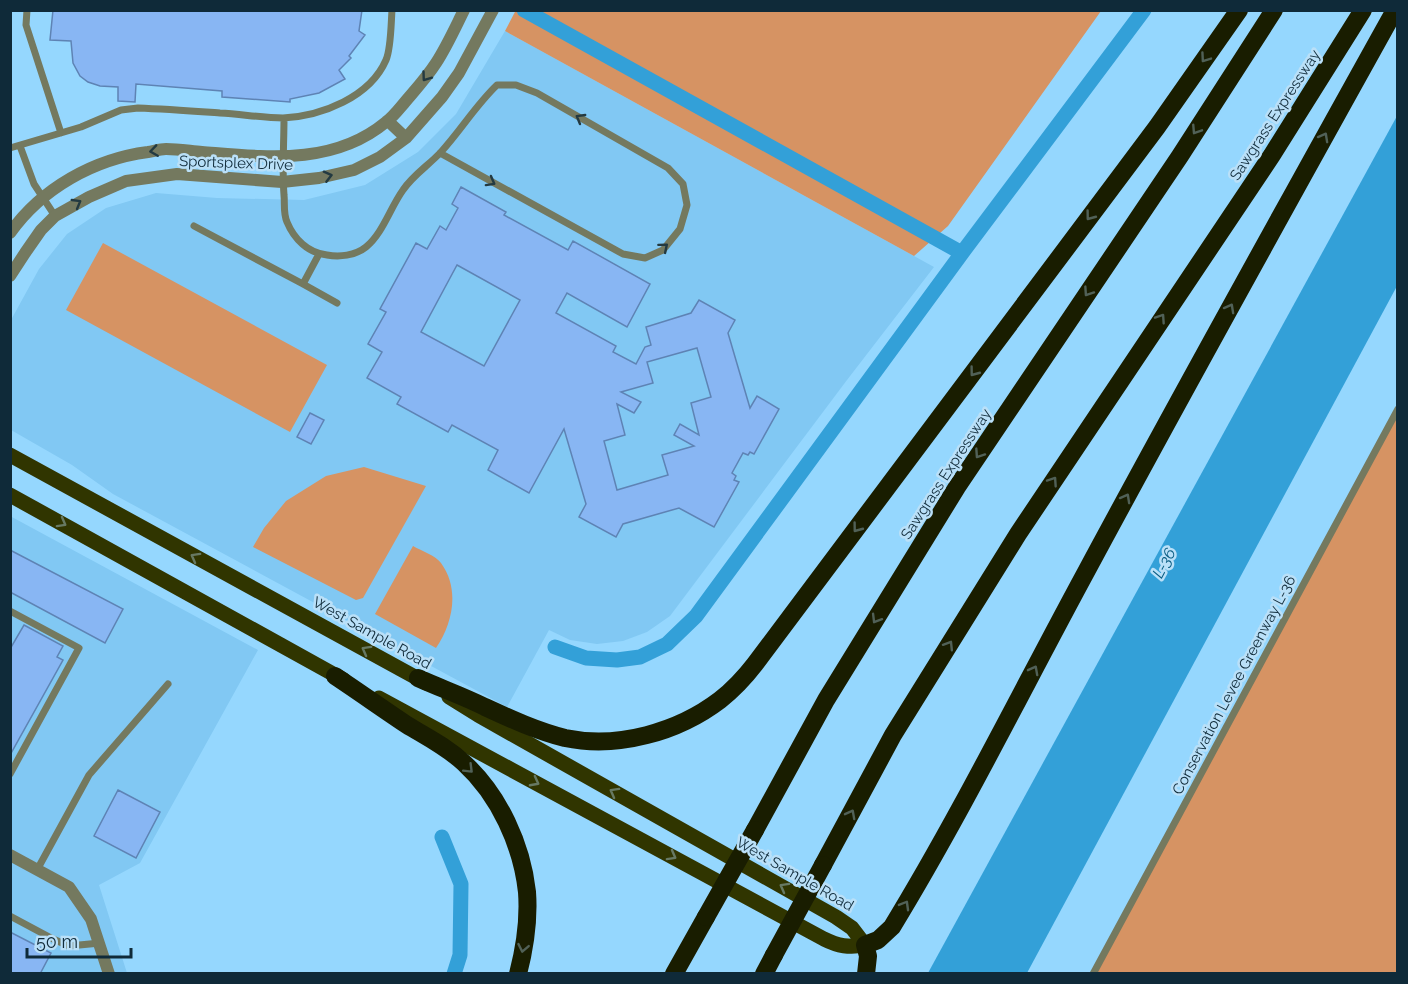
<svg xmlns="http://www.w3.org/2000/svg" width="1408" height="984" font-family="Raleway,sans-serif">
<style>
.built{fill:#81c8f3}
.green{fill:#d69363}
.water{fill:#33a0d8}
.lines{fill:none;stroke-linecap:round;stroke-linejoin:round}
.canal{stroke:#33a0d8;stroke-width:15}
.building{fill:#88b6f3;stroke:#5e83b4;stroke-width:1.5;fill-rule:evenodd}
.service{stroke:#74795f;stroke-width:7}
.minor{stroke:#74795f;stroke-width:12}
.tertiary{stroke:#74795f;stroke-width:12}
.primary{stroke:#303500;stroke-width:15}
.motorway{stroke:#191d00;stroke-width:18}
.motorway-bridge{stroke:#191d00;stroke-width:18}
.oneway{stroke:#516157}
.oneway2{stroke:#233a41}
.oneway3{stroke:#677963}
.labels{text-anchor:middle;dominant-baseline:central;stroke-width:5;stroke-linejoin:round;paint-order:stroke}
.street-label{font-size:15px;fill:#0f2a39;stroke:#bae0f8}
.water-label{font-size:16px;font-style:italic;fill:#0a5d83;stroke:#bae0f8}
</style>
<rect width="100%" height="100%" fill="#95d7fe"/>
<path class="built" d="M505,31L934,267L847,380L670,616L647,632L623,641L597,644L570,640L549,630L507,707L113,494L72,465L11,430V320L39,269L67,234L106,208L156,193L217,198L304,200L365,185L418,152L456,114Z
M10,516L258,650L140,863L99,885L127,973H11Z"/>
<path class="green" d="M516,10H1101V11L948,226L914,256L505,31Z
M103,243L327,365L290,432L66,310Z
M1397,409V973H1093Z
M364,467L426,486L363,598L356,600L253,547L264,528L286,501L326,476Z
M413,546C422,551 436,556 441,563C460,589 453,623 436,648L375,614Z"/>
<path class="water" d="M1397,116V286L1027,973H928Z"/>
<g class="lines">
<path class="canal" d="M524,10L962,253
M555,647L586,658L617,660L640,657L667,644L696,616L962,253L1144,10
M442,837L461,884L460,955L454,974"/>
</g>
<path class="building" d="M53,10H362L359,31L365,35L349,56L351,58L339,70L345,79L319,93L290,99V102L222,97V91L136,84L135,102L118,101V87L100,86L88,82L80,76L73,63L71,41L50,40Z
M461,187L506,212L504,215L568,250L573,241L650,284L627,327L567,293L556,313L616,346L613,352L636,364L645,347L651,345L646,327L691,313L699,300L735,320L728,333L750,408L757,396L779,409L754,454L750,452L748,455L743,453L732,473L736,476L734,480L739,482L714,527L679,508L623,524L616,537L579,517L586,504L564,429L529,493L488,470L498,450L452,425L448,432L397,404L401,397L367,378L382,352L368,344L386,312L380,309L416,243L427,249L440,226L446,230L458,208L452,204ZM457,265L520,300L484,366L421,332ZM697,348L711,397L691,403L699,435L680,424L674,435L694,446L662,455L668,475L617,490L604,441L625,435L617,404L634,413L641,402L621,392L653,383L647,362Z
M310,413L324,420L311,444L297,437Z
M10,550L123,609L105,643L10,592Z
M24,625L63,646L57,657L63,660L10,755V649Z
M118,790L160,812L136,858L94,836Z
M10,932L51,953L40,974H10Z"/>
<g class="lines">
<path class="service" d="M27,10L26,25L61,133
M284,118C284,144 282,169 284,195C285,204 283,213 287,222C294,239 308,253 327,255C339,257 355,256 366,247C383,233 390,208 403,190C413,175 429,165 441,152C461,130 476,105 497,85H516L537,93L668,168L683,184L687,205L680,229L663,250L645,258L623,254L440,153
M20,146L34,184L55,216
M10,148L81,127L121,110L138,108C165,109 192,111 220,113C241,114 263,118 283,118C322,116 370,97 386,60C391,49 391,24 392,10
M194,226L303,284L319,254
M303,284L337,303
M10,611L79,648L10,774
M37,870L89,775L168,684
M10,916L53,939L69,946L100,943
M1093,974L1398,409"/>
<path class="minor" d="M10,855L69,887L91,919L109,974"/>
<path class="tertiary" d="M388,121L406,138
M10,233C42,188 94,159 148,152C154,151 160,149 166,149C178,149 190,151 202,152C266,157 333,166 386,122C393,117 399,109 405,102C416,89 427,77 436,63C447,46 455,28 464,10
M10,276L25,253L41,230L55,216L89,197L126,181L177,174L282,182L319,178L354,170L380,157L406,138L442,97L459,73L493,10"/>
<path class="primary" d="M10,455L426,683
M10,495L344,680
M379,698L824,939C838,946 849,948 865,945L852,928L836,917L478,715L449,697"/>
<path class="motorway" d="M335,676C359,692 383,709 407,725C427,737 447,747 464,763C499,795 522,845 527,892C529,919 525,947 518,974
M418,678C440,688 463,696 485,707C511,719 537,731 565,738C618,749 678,732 720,700C734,689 745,677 755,664L1157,127L1239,10
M755,830L826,700L957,487L1180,156L1274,10
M823,865L893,735L1018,534L1272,155L1363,10
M674,974L706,917
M764,974L774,955
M866,974L868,956L865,945L878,940L892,927C962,812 1022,690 1086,572C1187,384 1291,197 1395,10"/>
<path class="motorway-bridge" d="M706,917L755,830
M774,955L823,865"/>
</g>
<defs><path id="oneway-chevron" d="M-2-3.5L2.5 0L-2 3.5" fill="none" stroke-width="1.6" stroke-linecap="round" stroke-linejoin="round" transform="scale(1.5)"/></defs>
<g class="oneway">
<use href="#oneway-chevron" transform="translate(1205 58) rotate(125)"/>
<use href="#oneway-chevron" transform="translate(1196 130) rotate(123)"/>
<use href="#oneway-chevron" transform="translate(1324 137) rotate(-61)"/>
<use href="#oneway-chevron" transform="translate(1090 216) rotate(127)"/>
<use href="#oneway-chevron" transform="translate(1088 292) rotate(124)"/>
<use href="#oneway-chevron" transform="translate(1230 308) rotate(-61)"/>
<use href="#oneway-chevron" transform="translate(1161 318) rotate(-56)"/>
<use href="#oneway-chevron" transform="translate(974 372) rotate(127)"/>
<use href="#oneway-chevron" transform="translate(979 454) rotate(124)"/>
<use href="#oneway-chevron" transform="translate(1053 481) rotate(-56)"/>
<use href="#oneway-chevron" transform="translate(1126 498) rotate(-61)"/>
<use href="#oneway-chevron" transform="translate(857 528) rotate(127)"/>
<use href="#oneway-chevron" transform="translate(876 619) rotate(121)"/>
<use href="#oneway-chevron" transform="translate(949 645) rotate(-58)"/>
<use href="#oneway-chevron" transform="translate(1034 670) rotate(-62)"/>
<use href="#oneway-chevron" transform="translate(469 769) rotate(45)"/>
<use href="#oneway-chevron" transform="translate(851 814) rotate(-62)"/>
<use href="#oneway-chevron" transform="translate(905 905) rotate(-60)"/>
<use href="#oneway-chevron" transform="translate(523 948) rotate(101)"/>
</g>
<g class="oneway2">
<use href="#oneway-chevron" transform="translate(426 77) rotate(126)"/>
<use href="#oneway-chevron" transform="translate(580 118) rotate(-150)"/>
<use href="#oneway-chevron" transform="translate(154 151) rotate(172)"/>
<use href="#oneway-chevron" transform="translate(328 176) rotate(-14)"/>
<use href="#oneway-chevron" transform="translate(491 182) rotate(29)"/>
<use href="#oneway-chevron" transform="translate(77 203) rotate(-30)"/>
<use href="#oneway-chevron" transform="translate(664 247) rotate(-40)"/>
</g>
<g class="oneway3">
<use href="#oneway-chevron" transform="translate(62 523) rotate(29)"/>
<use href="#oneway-chevron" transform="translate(195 557) rotate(-151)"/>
<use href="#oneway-chevron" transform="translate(366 650) rotate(-151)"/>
<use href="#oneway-chevron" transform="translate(535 782) rotate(28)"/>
<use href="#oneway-chevron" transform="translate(614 792) rotate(-151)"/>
<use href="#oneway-chevron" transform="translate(672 856) rotate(29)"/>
<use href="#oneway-chevron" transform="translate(784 887) rotate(-151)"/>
</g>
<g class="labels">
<g class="street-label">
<text transform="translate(1275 115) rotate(-57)">Sawgrass Expressway</text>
<text transform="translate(236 163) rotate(2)">Sportsplex Drive</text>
<text transform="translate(946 474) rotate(-57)">Sawgrass Expressway</text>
<text transform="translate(372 633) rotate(29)">West Sample Road</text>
<text transform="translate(1234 685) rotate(-62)">Conservation Levee Greenway L-36</text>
<text transform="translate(795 874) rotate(30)">West Sample Road</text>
</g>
<g class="water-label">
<text transform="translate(1164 563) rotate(-62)">L-36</text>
</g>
</g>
<rect width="1408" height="984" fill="none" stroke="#0f2a39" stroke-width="24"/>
<path d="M27 948v9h104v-9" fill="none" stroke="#0f2a39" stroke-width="3"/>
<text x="36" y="948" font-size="18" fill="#0f2a39" stroke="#bae0f8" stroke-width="4.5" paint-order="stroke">50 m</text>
</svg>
